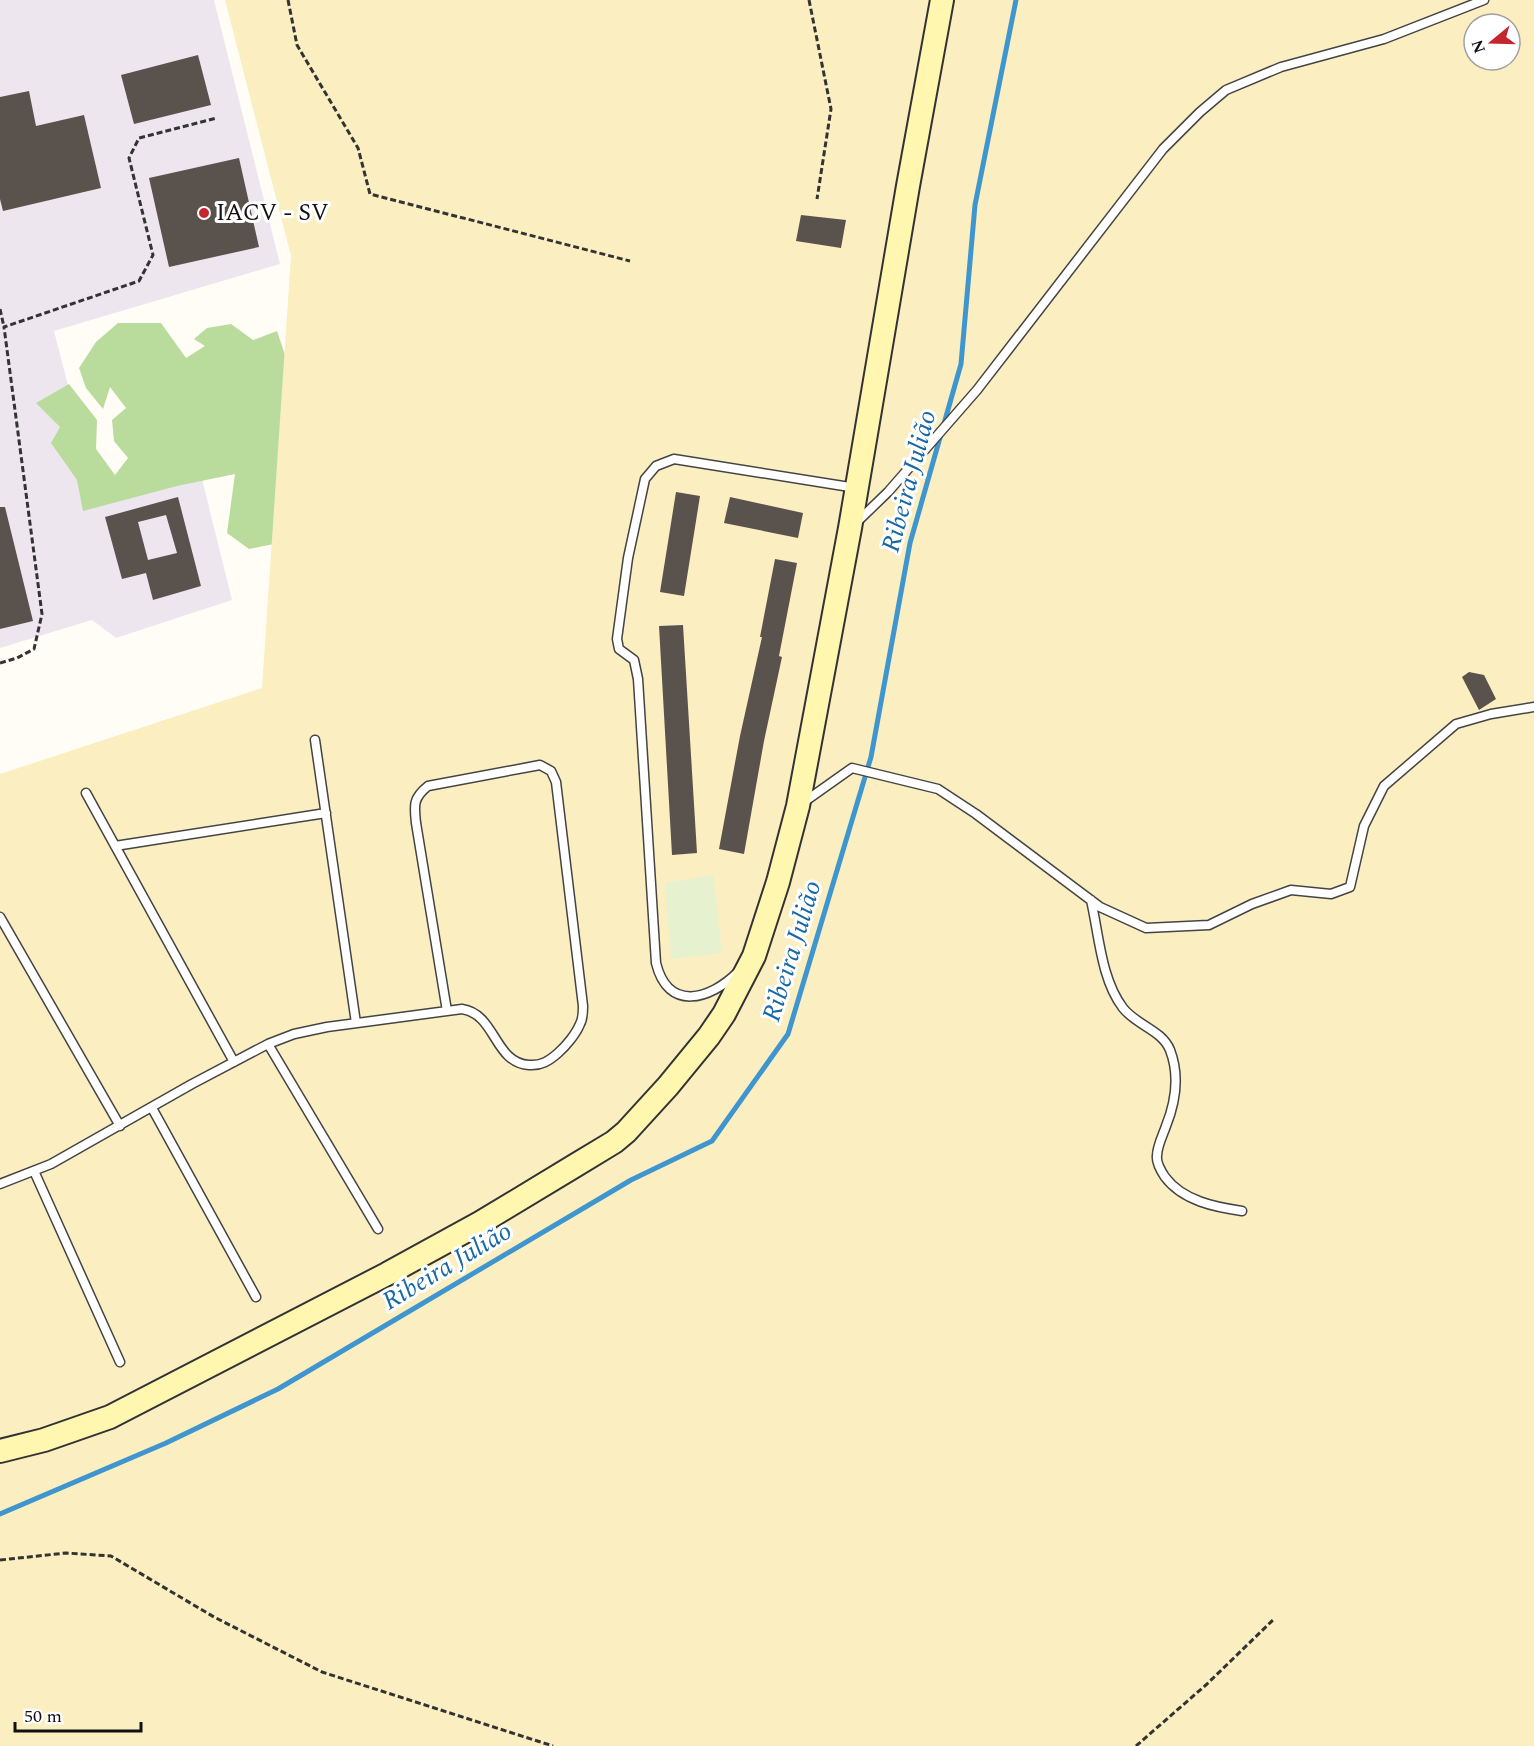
<svg xmlns="http://www.w3.org/2000/svg" width="1534" height="1746" font-family="Spectral,serif">
<style>
.industrial{fill:#eee6ef}
.forest{fill:#b9dc9c}
.sand{fill:#fbeec1;fill-rule:evenodd}
.pitch{fill:#e6f2cf}
.lines{fill:none;stroke-linecap:round;stroke-linejoin:round}
.stream{stroke:#3f96cf;stroke-width:5}
.building{fill:#5a524d;fill-rule:evenodd}
.service-casing{stroke:#444;stroke-width:11}
.secondary-casing{stroke:#333;stroke-width:26}
.path{stroke:#333;stroke-width:3;stroke-dasharray:6 3;stroke-linecap:butt}
.service{stroke:#fff;stroke-width:8}
.secondary{stroke:#fff6b0;stroke-width:22}
.poi-dot{fill:#c4262e;stroke:#fff;stroke-width:2}
.labels{text-anchor:middle;dominant-baseline:central;stroke-width:6;stroke-linejoin:round;paint-order:stroke}
.poi-label{font-size:24px;fill:#111;stroke:#fff;text-anchor:start}
.water-label{font-size:26px;font-style:italic;fill:#1768a6;stroke:#fff}
</style>
<rect width="100%" height="100%" fill="#fffdf5"/>
<path class="industrial" d="M0,0H214L280,264L54,331L97,497L200,471L232,600L116,638L92,620L0,648Z"/>
<path class="forest" d="M118,323H161L186,358L205,346L194,339L207,328L231,324L253,340L277,331L287,361L303,538L249,549L227,533L235,474L177,486L83,511L77,480L51,443L60,427L36,403L69,384L97,420L96,449L115,475L128,458L114,441L112,420L126,408L110,387L103,409L86,388L79,368L96,342Z"/>
<path class="sand" d="M225,0H1534V1746H0V774L262,688L291,256ZM1474,24H1510V60H1474Z"/>
<path class="pitch" d="M713,875L722,953L671,959L665,883Z"/>
<g class="lines">
<path class="stream" d="M0,1514L166,1443L278,1389L631,1180L712,1141L788,1034L871,757L910,543L961,364L975,205L1016,0"/>
</g>
<path class="building" d="M198,55L211,105L134,124L121,75Z
M29,91L36,126L84,115L101,188L3,211L0,199V97Z
M239,158L259,247L169,267L149,178Z
M801,215L846,220L841,248L796,241Z
M676,492L700,496L684,596L660,592Z
M178,497L201,586L153,600L146,573L122,579L105,517ZM166,515L177,553L148,560L138,522Z
M730,497L803,513L798,538L724,523Z
M0,507H5L33,621L0,629Z
M775,559L797,563L779,656L782,657L764,741L744,854L719,849L740,736L762,637H760Z
M683,625L697,853L672,855L659,626Z
M1469,672L1484,675L1496,699L1479,710L1462,677Z"/>
<g class="lines">
<g class="service-casing">
<path id="service" d="M857,522L888,492L977,390L1163,149L1200,112L1226,90L1281,67L1384,39L1484,0
M315,740L356,1023
M86,793L234,1062
M804,802L852,768L938,789L976,814L1100,907L1146,928L1209,925L1252,904L1291,890L1331,894L1350,887L1364,826L1384,786L1456,724L1491,714L1534,707
M115,846L326,813
M1091,900C1099,935 1101,979 1123,1008C1136,1025 1162,1030 1170,1050C1180,1076 1176,1101 1166,1126C1163,1135 1157,1146 1157,1156C1156,1163 1161,1171 1165,1177C1183,1201 1215,1207 1242,1211
M0,917L120,1126
M738,972C710,1000 668,1012 656,963L638,679L634,660L619,649L617,639L628,558L645,479L656,466L674,459L856,488
M268,1044L378,1229
M152,1108L256,1297
M34,1171L120,1362
M0,1184L51,1164L192,1084L268,1044L294,1034L327,1027L462,1009C496,1014 494,1063 529,1065C541,1066 549,1061 558,1053C566,1046 576,1034 580,1024C583,1019 583,1011 583,1006L556,782L551,771L540,765L428,786C413,798 414,805 416,823L447,1011"/>
</g>
<g class="secondary-casing">
<path id="secondary" d="M0,1451L44,1440L110,1417L387,1274L480,1223L576,1165L614,1142L626,1132L668,1086L709,1036L724,1014L754,956L778,882L798,806L850,528L908,186L942,0"/>
</g>
<path class="path" d="M288,0L297,45L358,148L370,194L630,261
M809,0L831,109L817,199
M0,309L4,327
M0,663L17,658L34,649L42,614L4,327L139,281L153,255L129,158L139,138L217,118
M0,1560L66,1553L111,1556L214,1617L322,1672L553,1746
M1136,1746L1207,1684L1275,1618"/>
<use href="#service" class="service"/>
<use href="#secondary" class="secondary"/>
</g>
<circle class="poi-dot" cx="204" cy="213" r="6"/>
<g class="labels">
<g class="poi-label">
<text x="216" y="213">IACV - SV</text>
</g>
<g class="water-label">
<text transform="translate(909 481) rotate(-75)">Ribeira Julião</text>
<text transform="translate(792 951) rotate(-73)">Ribeira Julião</text>
<text transform="translate(447 1266) rotate(-31)">Ribeira Julião</text>
</g>
</g>
<g transform="translate(1492 42) rotate(251)"><circle r="28" fill="#ffffff" stroke="#a0a0a0" stroke-width="1.5"/>
<path d="M0-4.5L10 22L0 15L-10 22Z" fill="#c4262e"/>
<text y="-9" font-size="16" font-weight="bold" text-anchor="middle" fill="#111111">N</text>
</g>
<path d="M15 1722v9h126v-9" fill="none" stroke="#111111" stroke-width="3"/>
<text x="24" y="1722" font-size="18" fill="#111111" stroke="#ffffff" stroke-width="4.5" paint-order="stroke">50 m</text>
</svg>
